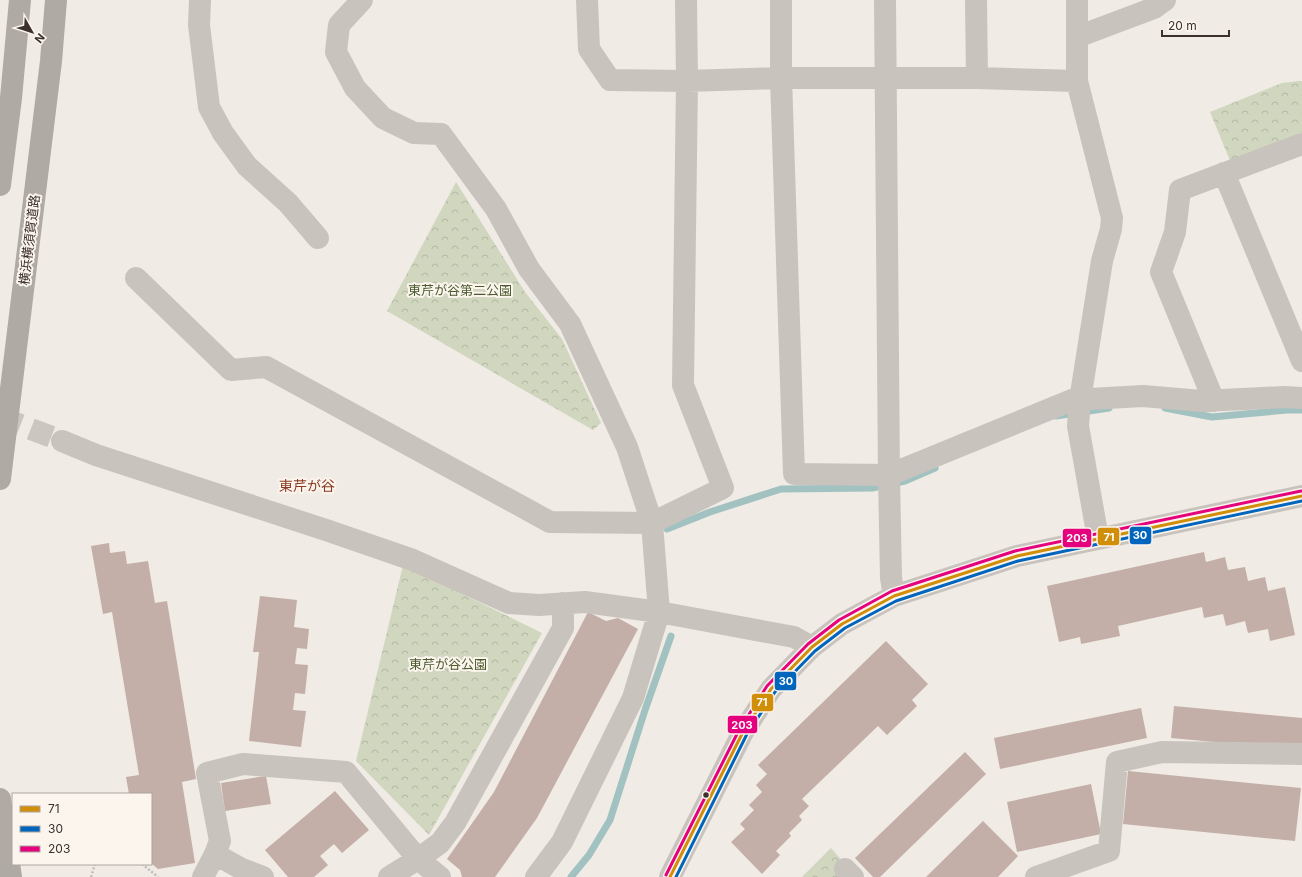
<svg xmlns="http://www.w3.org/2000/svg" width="1302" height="877" font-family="Inter,'Noto Sans JP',sans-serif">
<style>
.forest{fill:url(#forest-crowns)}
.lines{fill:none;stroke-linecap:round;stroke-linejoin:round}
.stream{stroke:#a1c2c1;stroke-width:7}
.building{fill:#c3afa7}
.minor-tunnel{stroke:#ccc6c0;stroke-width:22;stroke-dasharray:22 11;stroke-linecap:butt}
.path{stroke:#c2bbb6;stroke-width:2.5;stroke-dasharray:2 2;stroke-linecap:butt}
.minor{stroke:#c9c3be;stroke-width:22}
.highway{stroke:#afaaa4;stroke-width:22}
.bus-1-casing{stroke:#fbf5ee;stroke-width:6}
.bus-2-casing{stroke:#fbf5ee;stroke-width:6}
.bus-3-casing{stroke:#fbf5ee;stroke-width:6}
.bus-1{stroke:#d18e09;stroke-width:3}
.bus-2{stroke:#0065bd;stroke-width:3}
.bus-3{stroke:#e5007d;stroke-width:3}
.bus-dot{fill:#3b302b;stroke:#fbf5ee;stroke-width:1.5}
.labels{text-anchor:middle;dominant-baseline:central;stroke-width:4;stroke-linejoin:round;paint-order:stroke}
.street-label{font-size:13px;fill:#3b302b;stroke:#fbf5ee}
.park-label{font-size:13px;fill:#4a5a2e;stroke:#fbf5ee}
.neighbourhood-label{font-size:14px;fill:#8c3b22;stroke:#fbf5ee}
.line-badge{stroke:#fbf5ee;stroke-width:1.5}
.badge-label{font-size:11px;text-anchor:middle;font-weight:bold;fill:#fff}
</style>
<defs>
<pattern id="forest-crowns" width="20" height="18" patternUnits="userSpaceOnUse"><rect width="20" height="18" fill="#d1d6bf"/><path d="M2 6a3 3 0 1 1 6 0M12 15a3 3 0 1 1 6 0" fill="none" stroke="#b4b8a4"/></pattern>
</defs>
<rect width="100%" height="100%" fill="#f0ebe5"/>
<path class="forest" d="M1299,81H1302V135L1231,163L1210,112L1282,83Z
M456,182L525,292L562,339L601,423L593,430L387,311Z
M403,565L542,633L429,835L356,761Z
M831,848L856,877H802Z"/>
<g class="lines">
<path class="stream" d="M1165,408L1212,417L1287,410H1302
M1056,416L1109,408
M667,529L710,512L781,489L872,488L905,481L935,468
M571,877L589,855L610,820L645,710L671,636"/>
</g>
<path class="building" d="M109,543L110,553L125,551L127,564L148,561L155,603L167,601L196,779L182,782L195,863L158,869L151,863V794H129L126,777L139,775L112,612L103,614L91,546Z
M1204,552L1206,562L1225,557L1228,570L1245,567L1248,581L1265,577L1268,591L1285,587L1295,635L1270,641L1268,629L1248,633L1245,621L1226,626L1223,614L1204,618L1202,607L1118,626L1120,636L1081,644L1080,637L1059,642L1047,586Z
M260,596L297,600L294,627L309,629L307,649L297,648L295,664L308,665L305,694L295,693L293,710L306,711L301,747L249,741L259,652H253Z
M588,612L606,621L618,618L638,629L537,818L495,877H462L460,870L447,859L494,792Z
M886,641L928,684L912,700L917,706L887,735L878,726L802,799L809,806L799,816L802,820L789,833L791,836L776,851L780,855L762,874L731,842L745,829L740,824L754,810L749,805L762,792L756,785L767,774L758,765Z
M1174,706L1302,718V750L1171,738Z
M1141,708L1147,738L1000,769L994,738Z
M965,752L986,774L880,877H873L855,858Z
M1128,771L1301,788L1295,841L1123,824Z
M266,776L271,804L225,811L221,783Z
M1091,784L1101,834L1017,852L1007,802Z
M335,791L369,830L342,853L334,844L320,856L328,865L314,877H288L265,850Z
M983,821L1018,856L998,877H926Z"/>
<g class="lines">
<path class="minor-tunnel" d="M0,417L62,441"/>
<path class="path" d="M142,864L158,877
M91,877L95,864"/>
<path class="minor" d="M200,0L199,25L209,107L223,133L247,166L288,203L318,238
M362,0L339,25L336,52L355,88L383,118L414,133L441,134L496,209L529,269L570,324L627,447L652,523L659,612L633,698L562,842L536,877
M587,0L589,49L610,80L687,81L781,78H977L1077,81V0
M781,0V78L794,474L889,475L1072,400L1143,396L1202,401L1285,397L1302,398
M885,0L889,477L891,578L894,596
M976,0L977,78
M1077,37L1154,8L1165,0
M1077,81L1112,218L1111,229L1102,261L1080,400L1078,426L1098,538
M1224,173L1302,361
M136,278L231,370L266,367L550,522L652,523L723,488L683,385L687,81L686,0
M1214,401L1161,272L1175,232L1180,190L1302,144
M62,441L96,455L326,530L413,560L509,603L539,605L585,602L659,612L794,637L812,647
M215,854L242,869L263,877
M845,869L853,877
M203,877L215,854L220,841L207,773L243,764L346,772L418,859L440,877
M389,877L418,859L440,843L455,823L563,628V603
M670,877L743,732L771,689L812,647L842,624L894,596L1017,556L1302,496
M1036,877L1109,851L1117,762L1162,752L1302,754"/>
<path class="highway" d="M0,185L11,98L20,0
M0,479L51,61L56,0
M0,799L11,877"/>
<g class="bus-1-casing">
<path id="bus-1" d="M670,877L743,732L771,689L812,647L842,624L894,596L1017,556L1302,496"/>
</g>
<g class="bus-2-casing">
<path id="bus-2" d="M676,877L747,734L775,692L815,651L845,628L896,601L1018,561L1302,501"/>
</g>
<g class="bus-3-casing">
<path id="bus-3" d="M666,875L739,730L767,686L808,644L839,620L892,591L1015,551L1301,491"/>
</g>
<use href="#bus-1" class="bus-1"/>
<use href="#bus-2" class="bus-2"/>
<use href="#bus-3" class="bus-3"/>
</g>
<circle class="bus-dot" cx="706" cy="795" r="3.5"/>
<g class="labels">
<g class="street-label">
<text transform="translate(29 240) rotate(-83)">横浜横須賀道路</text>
</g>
<g class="park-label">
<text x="460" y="290">東芹が谷第二公園</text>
<text x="448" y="664">東芹が谷公園</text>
</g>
<g class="neighbourhood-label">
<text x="307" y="485">東芹が谷</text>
</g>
</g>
<g class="line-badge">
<rect x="1129" y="526" width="23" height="19" rx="4" fill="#0065bd"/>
<rect x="1097" y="527" width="23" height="19" rx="4" fill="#d18e09"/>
<rect x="1062" y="528" width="30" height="20" rx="4" fill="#e5007d"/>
<rect x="774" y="671" width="23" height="20" rx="4" fill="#0065bd"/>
<rect x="751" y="693" width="23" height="19" rx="4" fill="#d18e09"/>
<rect x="727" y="715" width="31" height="19" rx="4" fill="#e5007d"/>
</g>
<g class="badge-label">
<text x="1140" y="539">30</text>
<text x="1109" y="541">71</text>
<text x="1077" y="542">203</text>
<text x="786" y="685">30</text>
<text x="762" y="706">71</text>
<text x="742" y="729">203</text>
</g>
<rect x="12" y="793" width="140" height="72" fill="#fbf5ee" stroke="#aea6a0"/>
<rect x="20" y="806" width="20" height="6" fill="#d18e09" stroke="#aea6a0"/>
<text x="48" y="813" font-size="12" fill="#3b302b">71</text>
<rect x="20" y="826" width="20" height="6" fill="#0065bd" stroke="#aea6a0"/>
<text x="48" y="833" font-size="12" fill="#3b302b">30</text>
<rect x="20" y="846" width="20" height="6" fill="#e5007d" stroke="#aea6a0"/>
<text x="48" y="853" font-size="12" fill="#3b302b">203</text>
<g transform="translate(32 32) rotate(129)" stroke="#fbf5ee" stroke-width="3" paint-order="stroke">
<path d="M0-3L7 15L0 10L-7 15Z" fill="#3b302b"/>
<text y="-6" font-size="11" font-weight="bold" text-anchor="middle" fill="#3b302b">N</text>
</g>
<path d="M1162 30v6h67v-6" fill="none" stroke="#3b302b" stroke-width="2"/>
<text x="1168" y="30" font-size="12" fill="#3b302b" stroke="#fbf5ee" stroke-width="3" paint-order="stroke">20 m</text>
</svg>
